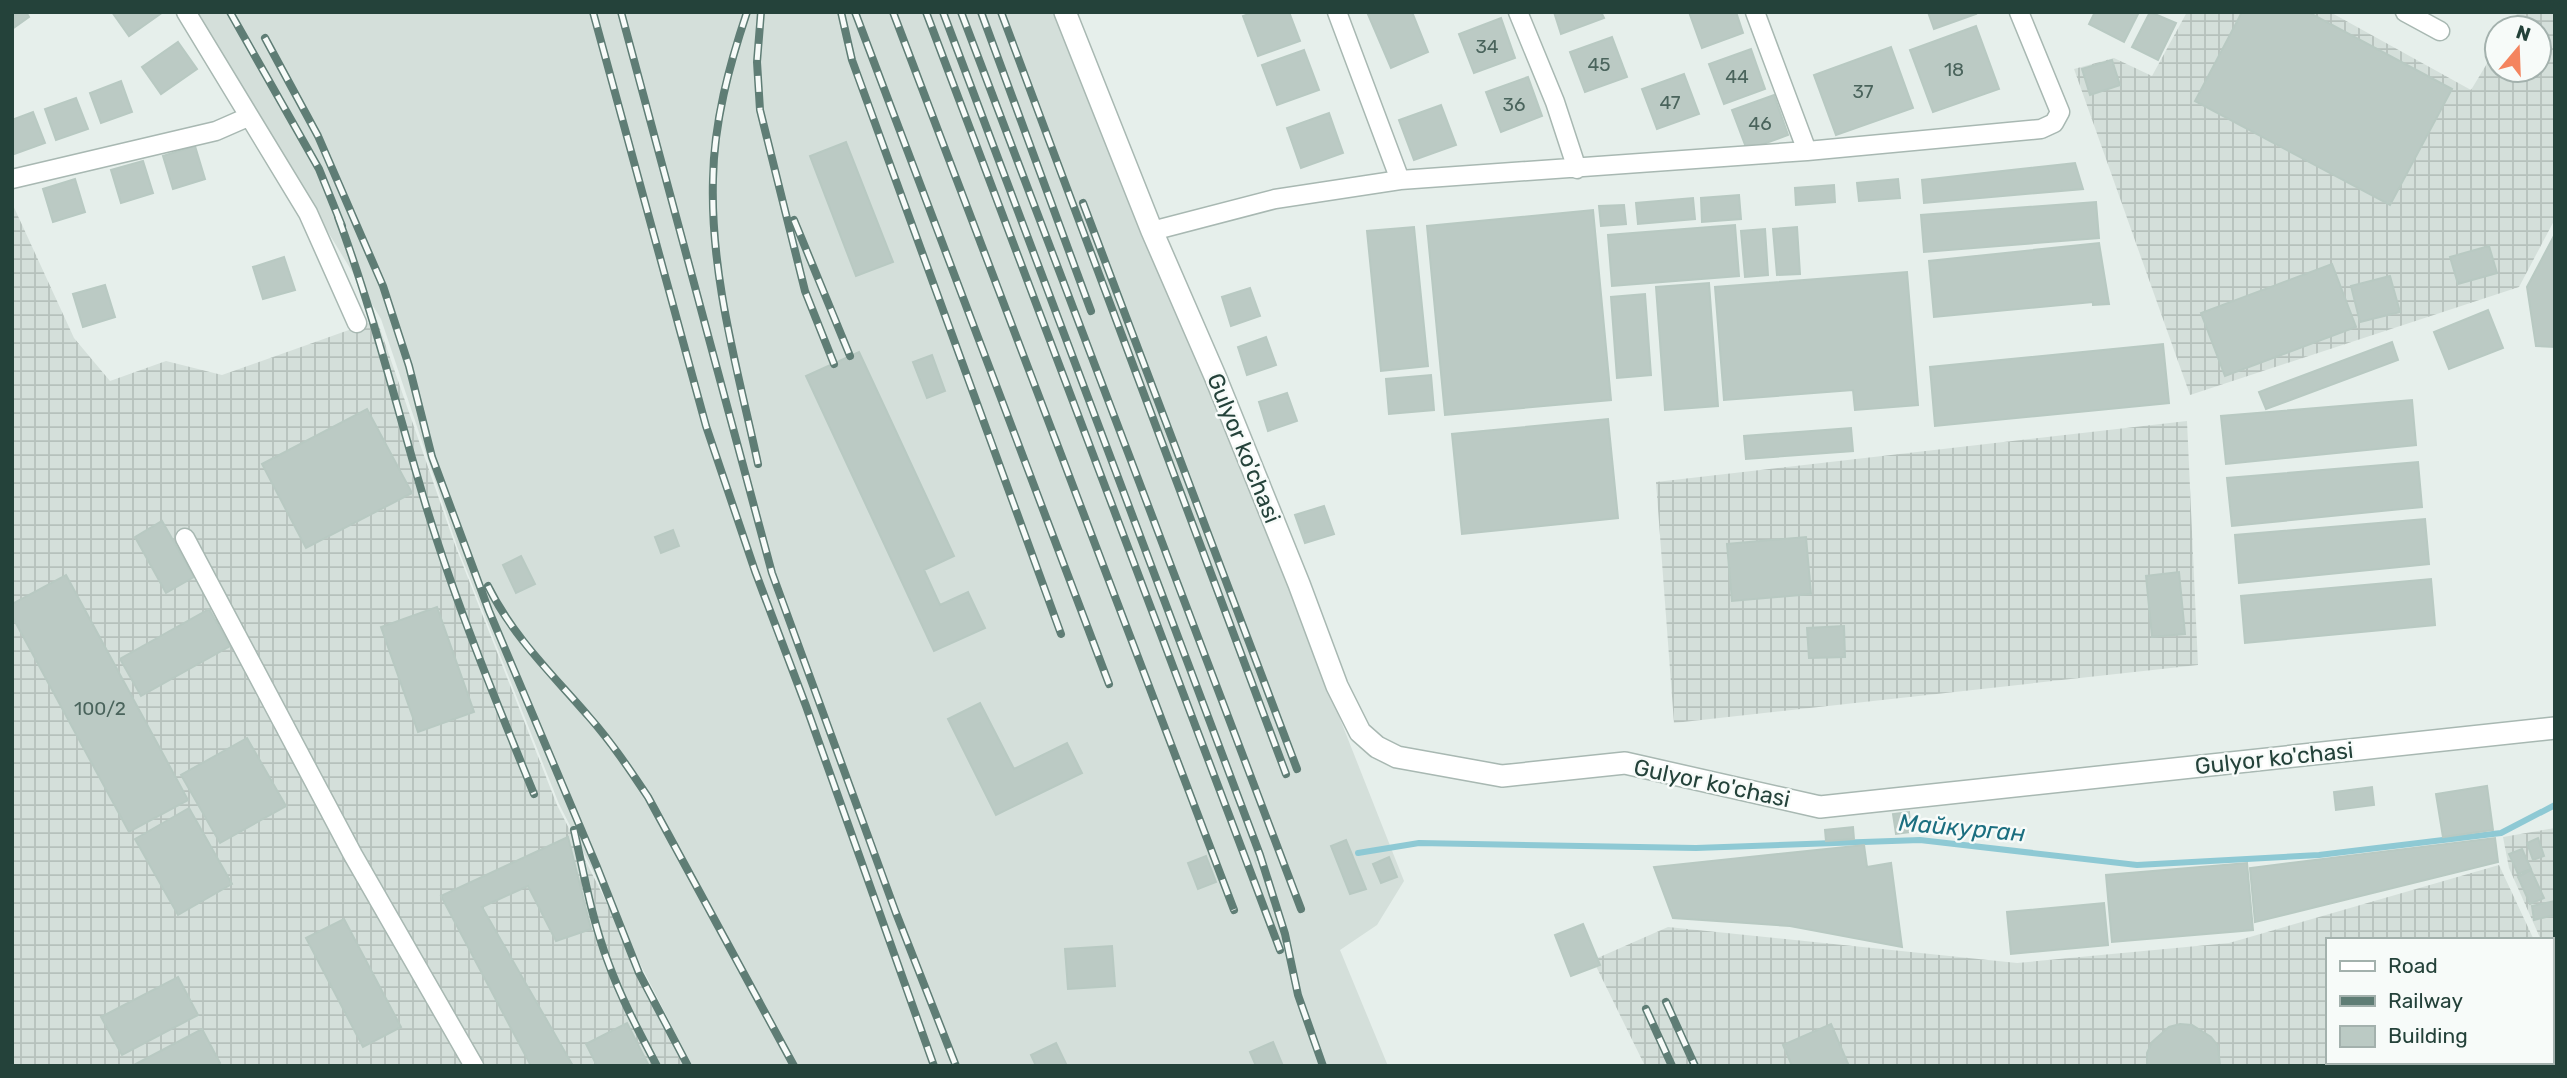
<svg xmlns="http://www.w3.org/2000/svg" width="2567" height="1078" font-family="Rubik,sans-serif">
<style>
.built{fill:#d4dfda}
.industrial{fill:url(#industrial-grid)}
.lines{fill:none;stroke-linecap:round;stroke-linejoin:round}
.stream{stroke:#8ec9d4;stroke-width:6}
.building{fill:#bbcac4;stroke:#b8c9c2;stroke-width:2}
.minor-casing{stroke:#a8b8b2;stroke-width:21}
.tertiary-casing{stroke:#a8b8b2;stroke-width:24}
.minor{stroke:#fff;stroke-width:18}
.tertiary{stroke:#fff;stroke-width:21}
.rail-casing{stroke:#5f7d75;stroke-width:8}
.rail{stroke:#f7fbf9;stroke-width:5;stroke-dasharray:16;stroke-linecap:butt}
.labels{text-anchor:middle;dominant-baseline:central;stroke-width:5;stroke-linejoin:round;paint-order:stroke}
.number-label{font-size:19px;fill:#4a645c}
.street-label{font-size:23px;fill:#24423a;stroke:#f7fbf9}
.water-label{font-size:24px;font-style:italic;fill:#1c6f80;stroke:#f7fbf9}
</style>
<defs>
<pattern id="industrial-grid" width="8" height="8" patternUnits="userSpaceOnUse" patternTransform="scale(1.75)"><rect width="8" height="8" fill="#d4dfda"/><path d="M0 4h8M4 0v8" fill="none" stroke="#b6c1bc"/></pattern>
</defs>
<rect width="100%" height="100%" fill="#e6efeb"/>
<path class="built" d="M194,12H1061L1404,881L1377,925L1340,950L1388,1066H692L559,804L457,546L381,319Z"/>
<path class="industrial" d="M2187,12H2330L2471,90L2497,47V70H2539V28H2509L2518,12H2555V219L2519,287L2190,395L2074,69L2114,58L2152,76Z
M12,203L74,338L110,381L166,361L222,375L377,320L455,545L557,805L690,1066H12Z
M2187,421L2198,665L1674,723L1656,482Z
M2555,828V969L2551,961V940H2541L2509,868L2503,837Z
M2499,865L2534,940H2327V1062H2551V978L2555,985V1066H1645L1593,960L1668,927L2017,963L2229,943Z"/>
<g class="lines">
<path class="stream" d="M1358,853L1419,843L1696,848L1920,840L2137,865L2319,855L2501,833L2555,805"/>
</g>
<path class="building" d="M12,12H26L29,17L12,29Z
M112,12H163L129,36Z
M1254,12H1289L1300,41L1258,56L1243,16Z
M1367,12H1412L1428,52L1391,68Z
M1554,12H1601L1604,18L1561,34Z
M1689,12H1736L1743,33L1702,48Z
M1928,12H1975L1976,14L1934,29Z
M2095,12H2139L2124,42L2089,24Z
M2150,12L2176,23L2158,60L2132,47Z
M2242,12H2308L2452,89L2390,205L2195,101Z
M1501,18L1515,58L1474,73L1459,34Z
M1976,26L1999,89L1933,112L1910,50Z
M1612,37L1627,77L1585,92L1570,52Z
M178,42L197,69L161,94L142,67Z
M1891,47L1913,108L1836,135L1814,75Z
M1751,49L1765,89L1724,104L1709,64Z
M1304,50L1319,90L1277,105L1262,65Z
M2112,60L2120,85L2090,95L2082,69Z
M1684,74L1699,114L1657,129L1642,89Z
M1528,77L1542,116L1501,132L1486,92Z
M121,81L132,112L101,123L90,93Z
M1774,95L1788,135L1747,150L1732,110Z
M76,98L88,129L56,140L45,109Z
M1441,105L1456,145L1414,160L1399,120Z
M33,112L45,143L14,154L12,120Z
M1329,113L1343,153L1301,168L1287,128Z
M846,142L893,262L856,276L810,156Z
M195,146L205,179L173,189L163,156Z
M143,161L153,193L121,203L111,170Z
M2075,163L2083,189L1924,203L1922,180Z
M75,179L85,212L53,222L43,189Z
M1898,179L1900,198L1859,201L1857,183Z
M1834,185L1835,202L1796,205L1795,188Z
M1739,195L1741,219L1702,222L1701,198Z
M1693,198L1695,219L1638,224L1636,203Z
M2096,202L2099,238L1924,252L1921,215Z
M1624,205L1626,224L1601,226L1599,206Z
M1593,210L1611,400L1445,415L1427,226Z
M1735,225L1739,276L1612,286L1608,235Z
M1414,227L1428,366L1381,371L1367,231Z
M1797,227L1800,274L1777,275L1773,229Z
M1765,229L1768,275L1745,277L1741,231Z
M2555,234V347L2536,346L2527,287Z
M2099,243L2109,304L2093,305V302L1934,317L1929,261Z
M2489,246L2497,273L2458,284L2450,257Z
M284,257L295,290L263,299L253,267Z
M2332,264L2356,327L2225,376L2201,313Z
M1907,272L1918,405L1855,410L1853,390L1724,400L1715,287Z
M2390,276L2400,312L2360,322L2351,286Z
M1709,283L1718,406L1665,410L1656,287Z
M105,285L115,317L83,327L73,294Z
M1250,288L1260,316L1231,326L1222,297Z
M1645,294L1651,375L1617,378L1611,297Z
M2488,310L2503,348L2449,369L2434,332Z
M1266,337L1276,365L1247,375L1238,347Z
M2392,342L2398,360L2266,409L2259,392Z
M2163,344L2169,403L1935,426L1930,367Z
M859,352L954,556L924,570L940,605L968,592L985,628L934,651L806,376Z
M932,355L945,391L927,398L913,362Z
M1431,375L1434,410L1389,414L1386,379Z
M1287,393L1297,421L1268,431L1259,402Z
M2412,400L2416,445L2226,464L2221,416Z
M367,409L412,493L306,548L262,464Z
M1608,419L1618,518L1462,534L1452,434Z
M1851,428L1853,451L1746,459L1744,436Z
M2418,462L2422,507L2232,526L2227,478Z
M1324,506L1334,534L1305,543L1295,515Z
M2425,519L2429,564L2239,583L2235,535Z
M162,521L194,577L166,593L135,537Z
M673,530L679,546L661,553L655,537Z
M1806,537L1811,594L1732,601L1727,544Z
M521,556L535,584L516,593L503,565Z
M2179,572L2185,634L2152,637L2146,576Z
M66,575L188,800L129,832L12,616V604Z
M2431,579L2435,625L2245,643L2241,596Z
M437,607L474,712L418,732L381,627Z
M209,609L230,646L141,696L120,659Z
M1844,626L1845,657L1809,658L1807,628Z
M980,703L1014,769L1067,743L1082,773L996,815L948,719Z
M247,738L286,806L220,843L181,775Z
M2487,786L2493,830L2443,837L2436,794Z
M2372,787L2374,805L2336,810L2334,792Z
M189,808L232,884L178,915L135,839Z
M1909,812L1911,832L1896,834L1893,814Z
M1853,827L1854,839L1826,841L1825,830Z
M568,837L591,929L556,941L528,886L482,907L573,1066H531L441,896Z
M2495,838L2498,862L2255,922L2250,868Z
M2538,838L2544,856L2533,860L2527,843Z
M1346,840L1366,889L1350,894L1331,846Z
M1864,845L1867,867L1891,863L1902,947L1790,926L1673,918L1654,867Z
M2522,849L2531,869L2518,874L2509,854Z
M1206,856L1216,882L1198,889L1188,863Z
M1389,857L1397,877L1381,883L1373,864Z
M2247,863L2253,930L2112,942L2106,875Z
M2531,870L2544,898L2530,904L2518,877Z
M2555,901V915L2534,920L2532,906Z
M2104,903L2108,945L2011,954L2007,912Z
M344,919L401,1027L363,1047L306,938Z
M1583,924L1600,965L1571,976L1555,935Z
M1112,946L1115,986L1068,989L1065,949Z
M178,977L198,1015L122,1055L101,1017Z
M627,1023L649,1066H597L586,1044Z
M1831,1024L1849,1066H1792L1783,1045Z
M2180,1024L2192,1025L2211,1037L2218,1046L2220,1066H2147V1053L2152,1042L2169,1027Z
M202,1029L220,1063L216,1066H132Z
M1273,1042L1283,1066H1256L1250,1052Z
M1056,1043L1067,1066H1036L1031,1055Z"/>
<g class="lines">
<g class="minor-casing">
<path id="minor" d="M186,12L308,213L357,323
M1337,12L1400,180
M1518,12L1555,102L1577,169
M1755,12L1807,151
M2405,12L2440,31
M12,179L216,131L248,117
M1152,231L1275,199L1400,180L1807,151L2041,129L2054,123L2060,112L2019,12
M185,538L353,855L474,1066"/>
</g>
<g class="tertiary-casing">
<path id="tertiary" d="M1065,12L1152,231L1215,376L1299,584L1337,686L1360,732L1377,747L1397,757L1502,776L1625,763L1820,807L2555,728"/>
</g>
<use href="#minor" class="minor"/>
<use href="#tertiary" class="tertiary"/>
<g class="rail-casing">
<path id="rail" d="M230,12L319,169L342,226
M593,12L706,426L755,571L806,706L934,1066
M621,12L772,573L896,913L956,1066
M747,12C729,66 714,122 713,179C710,275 738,371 758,464
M761,12L757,62L760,110L805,291L834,364
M841,12L852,60L1061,634
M855,12L1109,684
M893,12L1234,910
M926,12L1280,950
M943,12L1260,855L1285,934L1298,995L1323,1066
M961,12L1301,909
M981,12L1091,311
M1001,12L1286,774
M265,38L318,136L383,286L409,366L432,457L489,611L597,867L639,973L688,1066
M1083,203L1297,769
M338,217C373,311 397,409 426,506C456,604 495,699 534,794
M794,220L850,356
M488,586C513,637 553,675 590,718C612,743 630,770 648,797L794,1066
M574,830C584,874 592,920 608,962C621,998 639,1032 657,1066
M1666,1002L1695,1066
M1646,1009L1672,1066"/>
</g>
<use href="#rail" class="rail"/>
</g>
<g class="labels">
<g class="number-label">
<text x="1487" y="46">34</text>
<text x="1599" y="64">45</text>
<text x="1954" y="69">18</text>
<text x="1737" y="76">44</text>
<text x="1863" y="91">37</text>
<text x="1670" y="102">47</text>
<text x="1514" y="104">36</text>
<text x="1760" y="123">46</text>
<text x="100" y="708">100/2</text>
</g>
<g class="street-label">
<text transform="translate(1244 448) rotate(68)">Gulyor ko'chasi</text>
<text transform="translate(2274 758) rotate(-6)">Gulyor ko'chasi</text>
<text transform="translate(1712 783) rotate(12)">Gulyor ko'chasi</text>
</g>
<g class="water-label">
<text transform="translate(1962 828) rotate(5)">Майкурган</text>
</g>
</g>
<rect width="2567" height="1078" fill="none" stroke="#24423a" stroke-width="28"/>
<rect x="2326" y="938" width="228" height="126" fill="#f7fbf9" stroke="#a3b1ad" stroke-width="2"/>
<rect x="2340" y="961" width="35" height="10" fill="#ffffff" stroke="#a3b1ad" stroke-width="2"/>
<text x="2388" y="973" font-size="21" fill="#24423a">Road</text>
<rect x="2340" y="996" width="35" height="10" fill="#5f7d75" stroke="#a3b1ad" stroke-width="2"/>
<text x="2388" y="1008" font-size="21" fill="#24423a">Railway</text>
<rect x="2340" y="1026" width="35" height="21" fill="#bbcac4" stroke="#a3b1ad" stroke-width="2"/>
<text x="2388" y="1043" font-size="21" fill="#24423a">Building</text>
<g transform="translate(2518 49) rotate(19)"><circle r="33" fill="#f7fbf9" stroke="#a3b1ad" stroke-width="2"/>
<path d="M0-5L12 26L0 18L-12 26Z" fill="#f4845f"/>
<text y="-10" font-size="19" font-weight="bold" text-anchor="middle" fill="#24423a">N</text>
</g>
</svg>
